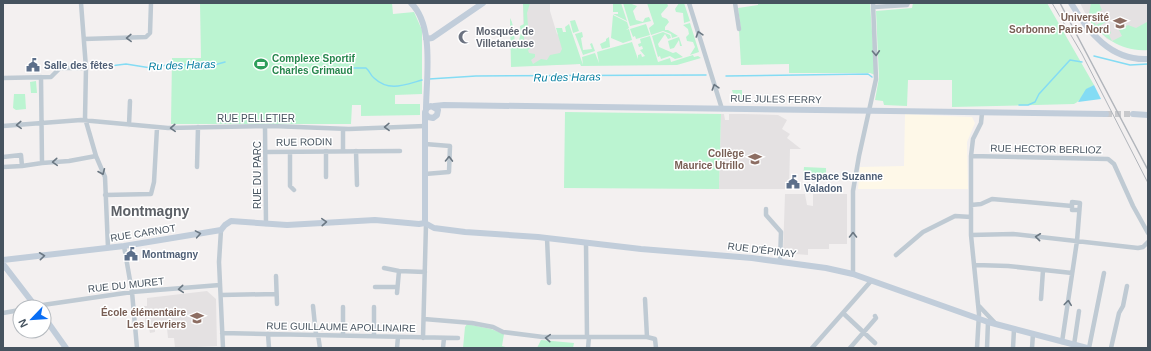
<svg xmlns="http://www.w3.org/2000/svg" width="1151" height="351" font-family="Arial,sans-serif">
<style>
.commercial{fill:#fef8e8}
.education{fill:#e4e1e2}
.green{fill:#bbf4d1}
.water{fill:#84dcf4}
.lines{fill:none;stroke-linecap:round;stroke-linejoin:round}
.stream{stroke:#84dcf4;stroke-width:1.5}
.secondary-tunnel{stroke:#c8c9cc;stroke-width:6;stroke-dasharray:6 3;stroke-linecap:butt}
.street{stroke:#bfcad3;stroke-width:4.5}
.secondary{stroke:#c1cdda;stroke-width:6}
.tram{stroke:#b1b5bb;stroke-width:1}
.rail{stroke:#b1b5bb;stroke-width:1.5}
.oneway{stroke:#6a7782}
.oneway2{stroke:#6b7884}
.labels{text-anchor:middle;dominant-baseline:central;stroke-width:3;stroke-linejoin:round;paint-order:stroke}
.education-label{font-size:10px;font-weight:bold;fill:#785e54;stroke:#fff;text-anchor:end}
.worship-label{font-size:10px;font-weight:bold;fill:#5b616d;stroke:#fff;text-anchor:start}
.leisure-label{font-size:10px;font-weight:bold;fill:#27864d;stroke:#fff;text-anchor:start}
.service-label{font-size:10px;font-weight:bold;fill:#4e5e75;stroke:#fff;text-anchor:start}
.street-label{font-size:10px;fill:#46535f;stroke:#fff}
.water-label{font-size:11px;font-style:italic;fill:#037d9f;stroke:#fff}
.district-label{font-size:14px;font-weight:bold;fill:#5c6066;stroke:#fff}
</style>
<rect width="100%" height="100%" fill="#f3f0f0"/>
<path class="commercial" d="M905,114L972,117L975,123L967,142L968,189H858L860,167L904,166Z"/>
<path class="education" d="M523,3H550V11L557,34L569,39L580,64L524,66Z
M1080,3H1148V50L1130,48L1107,39L1088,19Z
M721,114H724L725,120H729V114H743L778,115L787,120L782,129L790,134L787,138L801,149H790L789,189H719Z
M785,194H805L807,205L813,206V194H847V244H829V249H808V255L783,253Z
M207,291L216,299L217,346L175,348L174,338H168L167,328L155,329V332L150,333L149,328H146L144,306H147V298Z"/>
<path class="green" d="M200,3H392L393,14L414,12L422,30V94L395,95V104H420V115L361,116V105H352L351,124H171L172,58H201Z
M523,3H530L527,13L528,26L524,29V44L530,45L531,48L528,50L529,53L535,54V57L531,60L533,64L541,59L547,60L550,55L560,53L562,49L556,28H562L563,32H566L565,27L569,24L583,65L582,57L595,53L599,63L597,52L632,42L638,59V55L641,54L642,57L645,56L640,50L643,49L642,46L639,47L638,44L641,43L640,39L650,36L658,62L670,58L671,62L693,55L694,57L698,56L701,58L677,65L581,66L580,64L511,67L510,18C515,26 514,42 516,50L521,33L520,26L524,24Z
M613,3H621L627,21L613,14H618V12H613Z
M623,3H629L637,6L633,11L636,20L643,22L645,18L649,17L651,21L630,26Z
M647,3H667L668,6L661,14L662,17L667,19L669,22L665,27V30H668L678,36L672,38L671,34L663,31L651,35L649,28L654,24Z
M679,3H684L690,21L684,23L683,13L676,12L675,9Z
M758,3H870L875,75L870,73H789V64L741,65L739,30H741L738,8L758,5Z
M913,3H1047L1094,85C1083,90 1083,100 1074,104L952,107V80H908L907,106L884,105L883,101L875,100L879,78L876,11L912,8Z
M1091,3H1099L1102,10L1091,16L1096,25L1105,20L1106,22L1101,25L1105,33L1110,31L1111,33L1109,35L1112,41L1122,36L1119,30L1128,25L1136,28L1147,22L1148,50C1122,52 1103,38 1088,19Z
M613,15L627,22L629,28L626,30L629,29L632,40L623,43L611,38Z
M575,20L579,31L573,33L570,21Z
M690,23L699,52L690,55L695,47L693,42L687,41L686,37L689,34L688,29L683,25Z
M646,24L650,35L636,39L635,36L633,37L630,29Z
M582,32L583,37L581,38L583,50L592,49L590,44L592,43L595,51L583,55L575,34Z
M663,32L670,35L671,38L668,39L665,34L658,44L659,47L673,53L676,52L683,57L675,59L670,56L661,59L660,56L658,57L652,36Z
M609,37L610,47L602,49L600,44L606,41V39Z
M679,37L682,46H680L679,40L674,48L670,49L668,41Z
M36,81L37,93H31L30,82Z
M732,90H742V100H735Z
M14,94H25L26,109L16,110L13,108Z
M565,112L721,114L719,189L564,188Z
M804,167L826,168V179H803Z
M467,324L491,329L504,334L502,346L509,348H463L465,327Z
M541,340L574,343L573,348H537Z"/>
<path class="water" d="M1094,85L1101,99L1078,102L1086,89Z"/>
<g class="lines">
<path class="stream" d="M1094,56L1130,65L1148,64
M91,66H110L126,64L151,68L167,65H214L225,62
M352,68H366C370,71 370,75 374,78C389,92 404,85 422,80
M726,76L868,74L872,77
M429,79L476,76L706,75
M1019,105H1028L1035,102L1039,94L1070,60L1082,62"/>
<path class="secondary-tunnel" d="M1106,114H1133"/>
<path class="street" d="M81,3L86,68L85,118L96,156L105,177L108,248
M689,3L722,109
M735,3L739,29
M874,7L907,5L908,3
M84,39L146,37L150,33L151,3
M3,78L51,77L60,68H86
M129,125L130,101
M3,126L81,120L168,128L272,126L349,129L425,126
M265,127L266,224
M343,151V129
M356,151L357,185
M266,152L400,151
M290,152V186L294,190
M971,156L1108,159L1114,164L1133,206L1148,233
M3,157L21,155L22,166L3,167
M42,163L69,161L96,156
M22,166L42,163L41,77
M197,167L198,127
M425,174L449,172L450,146L425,144
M326,177V151
M105,195L151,194L154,182L157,128
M971,205L981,204L992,199L1072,206V202L1080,203L1077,241L1062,342
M1072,206V210H1079
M766,209V215L781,232L780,262
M221,230L219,262L223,348
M971,235L1013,234L1138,248L1143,247L1148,242
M547,238L549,283
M586,243L587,337
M124,246L132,292L137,348
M896,255L923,232L955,216L971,217
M976,265L1008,266L1072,273
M384,268L399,271L425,272
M853,274V191L859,156L876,79L873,3
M276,276L277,304
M375,287H397
M397,293L399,271
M221,295L276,294
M645,299L647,337
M1041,299L1043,270
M313,306L316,335
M979,306L996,324
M29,307L132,292L220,285
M3,313L20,310
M843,313L875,343
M424,319L472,323L493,327L503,332L543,337H647L655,339L656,348
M222,333L458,338
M268,334L269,348
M318,335L320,348
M343,335V307
M374,336V307
M423,338L426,224
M1074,345L1079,311
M397,348L398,337
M443,348L444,338
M588,348L589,337
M812,348L871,281
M850,348L876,318L875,316
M977,348L979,314L971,235V156L973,139L981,123L982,113
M987,348L988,322
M1013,348L1014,329
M1032,348L1033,334
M1089,348L1104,273
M1111,348L1119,313L1123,306L1127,286"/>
<path class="secondary" d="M411,3C435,26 426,79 426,110
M1071,3C1088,32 1111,61 1148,59
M426,39L432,38L483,3
M434,106L444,105L1106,114
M1133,114L1148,115
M425,223L434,228L465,232L538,237L641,249L752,258L826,268L853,274L988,322L1087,348
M425,223V112L427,108L431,106L438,110L437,115L433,118L428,117L426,114
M3,260L124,246L215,231L221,230L225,225L231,221L287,225L375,220L419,224L425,223
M3,264L36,307
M44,317L66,348"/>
<path class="tram" d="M1052,3L1082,54L1148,183"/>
<path class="rail" d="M1060,3L1148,170"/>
</g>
<defs><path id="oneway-chevron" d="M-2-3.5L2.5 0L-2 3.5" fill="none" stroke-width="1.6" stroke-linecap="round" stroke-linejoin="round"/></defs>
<g class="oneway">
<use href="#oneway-chevron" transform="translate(699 34) rotate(-107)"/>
<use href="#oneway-chevron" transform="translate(129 38) rotate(178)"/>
<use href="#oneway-chevron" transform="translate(876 53) rotate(87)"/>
<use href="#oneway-chevron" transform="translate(715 87) rotate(-107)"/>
<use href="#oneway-chevron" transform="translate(19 125) rotate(177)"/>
<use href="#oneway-chevron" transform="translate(387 127) rotate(179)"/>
<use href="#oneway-chevron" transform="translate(173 128) rotate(177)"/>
<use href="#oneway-chevron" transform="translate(449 159) rotate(-89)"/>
<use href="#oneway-chevron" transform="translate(55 162) rotate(176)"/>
<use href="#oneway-chevron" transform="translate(102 172) rotate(67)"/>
<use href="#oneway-chevron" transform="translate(853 235) rotate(-90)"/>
<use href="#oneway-chevron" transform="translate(1038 237) rotate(-174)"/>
<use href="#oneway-chevron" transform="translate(181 289) rotate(175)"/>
<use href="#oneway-chevron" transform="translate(1068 303) rotate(-83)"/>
<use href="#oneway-chevron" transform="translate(548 338) rotate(-176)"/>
</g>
<g class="oneway2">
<use href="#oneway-chevron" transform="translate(324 222) rotate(-4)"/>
<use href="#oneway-chevron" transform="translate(198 234) rotate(-10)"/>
<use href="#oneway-chevron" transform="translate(42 256) rotate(-6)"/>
</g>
<defs>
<g id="university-bare" transform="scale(1.08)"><path d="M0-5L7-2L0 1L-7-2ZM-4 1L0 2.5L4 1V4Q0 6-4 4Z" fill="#8d6e63" stroke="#fff" stroke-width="2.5" paint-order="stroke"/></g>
<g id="mosque-bare" transform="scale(1.08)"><path d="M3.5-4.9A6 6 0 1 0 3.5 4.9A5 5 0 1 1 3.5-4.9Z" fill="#6b7280" stroke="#fff" stroke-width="2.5" paint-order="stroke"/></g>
<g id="stadium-bare" transform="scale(1.08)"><path d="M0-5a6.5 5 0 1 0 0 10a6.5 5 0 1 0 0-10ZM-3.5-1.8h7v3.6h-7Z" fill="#2e9e5b" stroke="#fff" stroke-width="2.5" paint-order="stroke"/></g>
<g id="civic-bare" transform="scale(1.08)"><path d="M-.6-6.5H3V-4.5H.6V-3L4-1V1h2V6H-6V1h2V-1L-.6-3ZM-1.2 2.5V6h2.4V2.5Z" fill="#5c6f8a" stroke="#fff" stroke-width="2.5" paint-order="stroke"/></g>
<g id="school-bare" transform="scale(1.08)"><path d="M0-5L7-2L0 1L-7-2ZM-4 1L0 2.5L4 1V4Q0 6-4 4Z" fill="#8d6e63" stroke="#fff" stroke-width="2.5" paint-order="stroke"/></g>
</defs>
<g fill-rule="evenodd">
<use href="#university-bare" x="1120" y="23"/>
<use href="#mosque-bare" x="465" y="37"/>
<use href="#stadium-bare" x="261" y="64"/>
<use href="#civic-bare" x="33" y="65"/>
<use href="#school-bare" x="755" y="159"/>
<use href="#civic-bare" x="793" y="182"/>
<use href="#civic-bare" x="131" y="254"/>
<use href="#school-bare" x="197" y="318"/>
</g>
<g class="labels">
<g class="education-label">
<text x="1109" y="17">Université<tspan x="1109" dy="12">Sorbonne Paris Nord</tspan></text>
<text x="744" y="153">Collège<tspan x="744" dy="12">Maurice Utrillo</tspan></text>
<text x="186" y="312">École élémentaire<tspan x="186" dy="12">Les Levriers</tspan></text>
</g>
<g class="worship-label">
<text x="476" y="31">Mosquée de<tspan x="476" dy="12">Villetaneuse</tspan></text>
</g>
<g class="leisure-label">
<text x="272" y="58">Complexe Sportif<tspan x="272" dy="12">Charles Grimaud</tspan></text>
</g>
<g class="service-label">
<text x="44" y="65">Salle des fêtes</text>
<text x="804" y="176">Espace Suzanne<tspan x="804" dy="12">Valadon</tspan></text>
<text x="142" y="254">Montmagny</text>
</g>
<g class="street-label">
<text transform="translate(776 99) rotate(1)">RUE JULES FERRY</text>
<text x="256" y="118">RUE PELLETIER</text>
<text transform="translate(304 142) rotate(-1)">RUE RODIN</text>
<text transform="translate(1046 149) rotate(1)">RUE HECTOR BERLIOZ</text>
<text transform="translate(257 175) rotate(-90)">RUE DU PARC</text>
<text transform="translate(143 233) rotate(-9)">RUE CARNOT</text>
<text transform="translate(762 250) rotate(7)">RUE D'ÉPINAY</text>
<text transform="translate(126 285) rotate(-6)">RUE DU MURET</text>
<text transform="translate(341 327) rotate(1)">RUE GUILLAUME APOLLINAIRE</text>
</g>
<g class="water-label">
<text transform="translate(182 65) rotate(-2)">Ru des Haras</text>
<text transform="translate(567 77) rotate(-1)">Ru des Haras</text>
</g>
<g class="district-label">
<text x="150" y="211">Montmagny</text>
</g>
</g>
<rect width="1151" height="351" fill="none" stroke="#46535f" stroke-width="8"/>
<g transform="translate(32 319) rotate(245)"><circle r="19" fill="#ffffff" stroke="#b5babf"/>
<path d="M0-3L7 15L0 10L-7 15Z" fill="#086df4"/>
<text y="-6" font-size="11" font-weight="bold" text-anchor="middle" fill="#46535f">N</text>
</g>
</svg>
